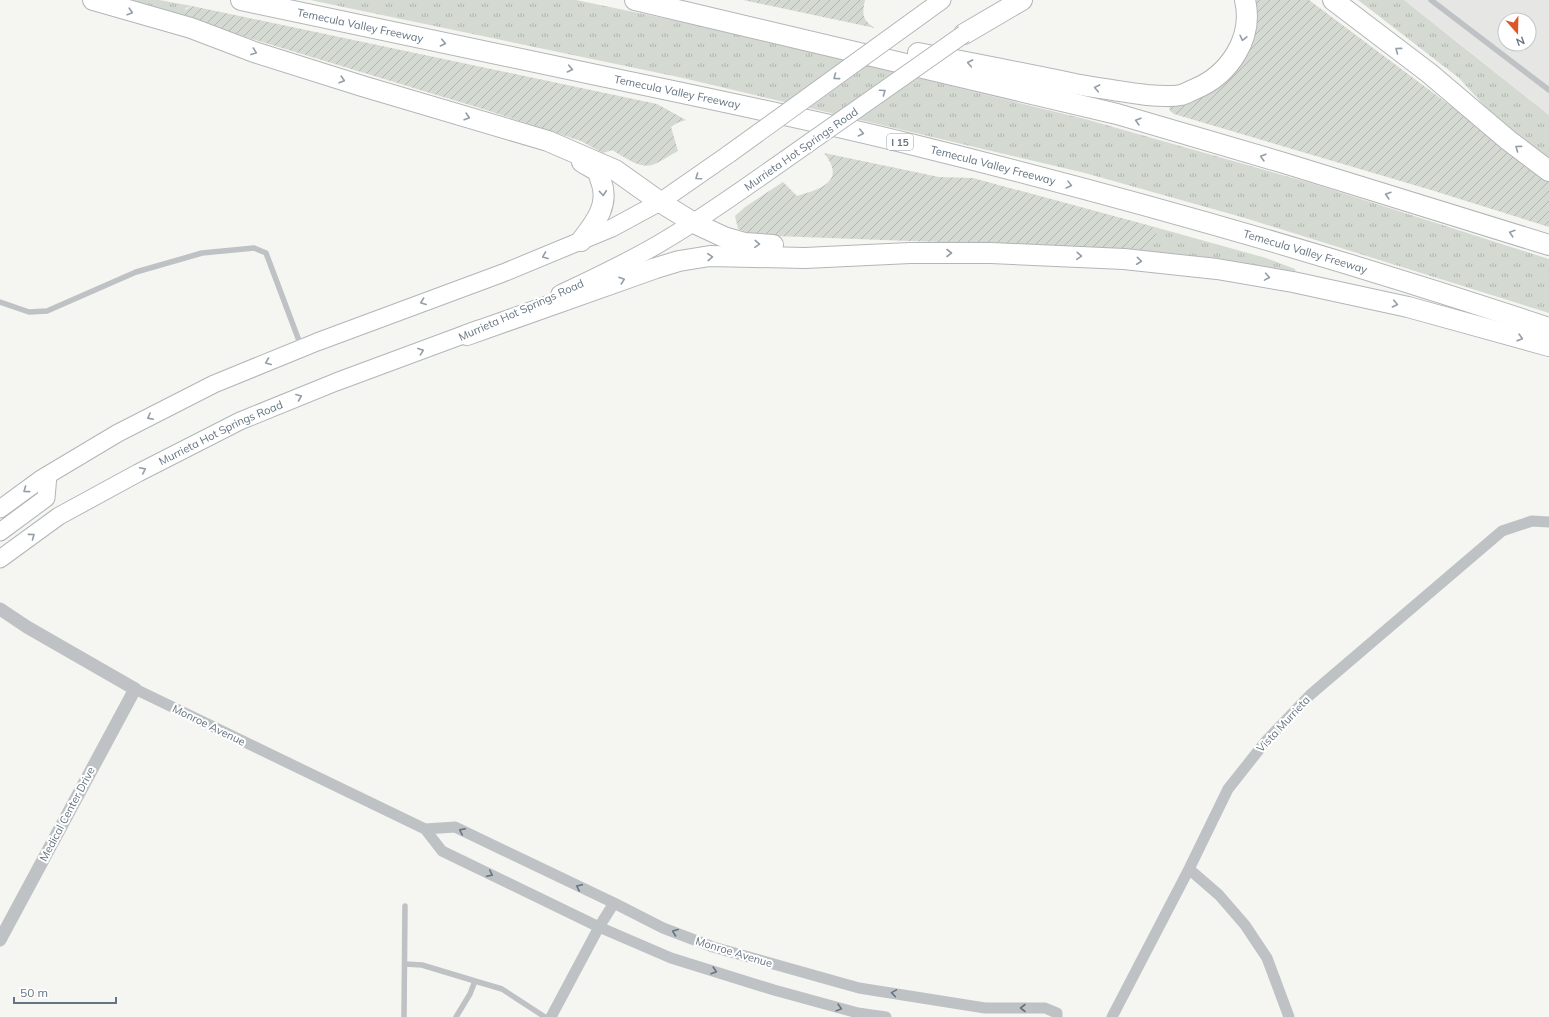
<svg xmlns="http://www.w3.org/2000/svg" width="1549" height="1017" font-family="Mulish,sans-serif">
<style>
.built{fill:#e6e7e5;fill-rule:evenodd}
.grass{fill:url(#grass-tufts)}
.garden{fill:url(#garden-furrows)}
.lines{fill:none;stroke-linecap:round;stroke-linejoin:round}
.primary-casing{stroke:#b1b6b9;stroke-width:19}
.motorway-casing{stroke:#b3b6b9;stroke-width:22}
.service{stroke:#bec2c5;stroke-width:5.5}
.minor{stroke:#bec2c5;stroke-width:11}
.tertiary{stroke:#bec2c5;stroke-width:13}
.primary{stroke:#fff;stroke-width:17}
.motorway{stroke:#fff;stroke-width:20}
.primary-bridge-casing{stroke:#b1b6b9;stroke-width:19;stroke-linecap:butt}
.primary-bridge{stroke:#fff;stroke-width:17}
.oneway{stroke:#929ea8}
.oneway2{stroke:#647482}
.labels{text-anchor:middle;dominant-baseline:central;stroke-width:4;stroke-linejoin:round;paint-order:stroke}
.shield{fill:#fff;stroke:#929ea8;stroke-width:1}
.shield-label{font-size:10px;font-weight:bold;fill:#647482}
.street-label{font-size:11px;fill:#647482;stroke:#fff}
</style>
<defs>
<pattern id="grass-tufts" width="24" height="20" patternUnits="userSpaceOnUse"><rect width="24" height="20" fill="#d4dad1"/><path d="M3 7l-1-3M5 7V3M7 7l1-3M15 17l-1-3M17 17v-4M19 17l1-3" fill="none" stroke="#b0b5af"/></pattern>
<pattern id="garden-furrows" width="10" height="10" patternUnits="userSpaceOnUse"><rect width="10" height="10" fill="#d4dad1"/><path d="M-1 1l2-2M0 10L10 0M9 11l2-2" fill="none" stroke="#b0b5af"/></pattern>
</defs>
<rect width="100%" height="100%" fill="#f5f5f1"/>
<path class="built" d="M1404,0H1549V115L1459,43ZM1505,20H1529V44H1505Z"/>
<path class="grass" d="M124,0H159L192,6L186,8L183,18Z
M310,0H576L721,30L1085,119L1311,183L1549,259V313L1245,218L1085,173L683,78Z
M1358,0H1404L1549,115V159L1501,124L1459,78Z
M1151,226L1266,258L1295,269L1296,272L1295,275L1135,253L1157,231Z"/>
<path class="garden" d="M743,0H865C862,14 862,20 875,28Z
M1252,0H1309L1511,151L1549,177V227L1431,190L1174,114L1170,111L1169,106L1174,104L1207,93Z
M192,6L657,104L686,120L677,123L671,127L678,151C670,155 661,162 652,165C639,169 623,156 612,150L603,153L581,141L483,109L183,18C183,11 186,9 192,6Z
M824,153L939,177L973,178L1151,226L1157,231C1154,246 1149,249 1135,253L993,244L774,236L751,234L738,229L735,216L745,207L783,182L797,196C820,189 847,182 824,153Z"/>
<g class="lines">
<g class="primary-casing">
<g id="primary">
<path d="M924,13L942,0"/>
<path d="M560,294C596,277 633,260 667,239C699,220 729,199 759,178"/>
<path d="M0,509L41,479L118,433L214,384L317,342L503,273L612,228L660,202L729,154"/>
<path d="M0,532L46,498L48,475"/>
<path id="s1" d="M0,559L59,516L138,473L240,421L336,382L479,329"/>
</g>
</g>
<g class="motorway-casing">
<g id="motorway">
<path d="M93,0L191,28L254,52L362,86L548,141L615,170L660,202L694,223L724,237L745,243L773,245"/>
<path id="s2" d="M241,0C362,26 484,51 606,77C707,98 809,119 910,144C1125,197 1339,258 1549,328"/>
<path d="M635,0L1117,114L1284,163L1549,245"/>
<path d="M1333,0L1429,73L1508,140L1549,171"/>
<path d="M964,34L1022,0"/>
<path d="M918,53C970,63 1023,73 1075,84C1099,88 1123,92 1147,95C1158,96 1170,97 1181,95C1185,94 1190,91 1195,89C1229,75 1254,38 1245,0"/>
<path d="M581,241C595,223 610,205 601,181C600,179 599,174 598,172C594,168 586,165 582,162"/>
<path d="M467,335L656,268L679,261L710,256L805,258L910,253H991L1124,259L1217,269L1293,282L1408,307L1549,346"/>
</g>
</g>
<path class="service" d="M1431,0L1549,90
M0,302L29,312L47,311L136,272L202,253L254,248L266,253L301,346
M405,964L422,965L475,981
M404,1017L405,906
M456,1017L470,994L475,981L502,989L545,1017"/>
<path class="minor" d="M135,689L425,829L442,851L599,927L671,958L774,990L858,1013L886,1017
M425,829L455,827L614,903L663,928L713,947L859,988L985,1008H1045L1057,1013V1017
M1189,869L1219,895L1245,925L1267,958L1289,1017
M551,1017L599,927L614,903
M1112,1017L1189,869L1228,789L1266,741L1310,695L1502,531L1532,521L1549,522"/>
<path class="tertiary" d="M0,609L27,627L135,689L0,940"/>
<use href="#primary" class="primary"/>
<use href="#motorway" class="motorway"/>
<g class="primary-bridge-casing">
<path id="primary-bridge" d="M729,154L924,13
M759,178L964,34"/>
</g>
<use href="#primary-bridge" class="primary-bridge"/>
</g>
<defs><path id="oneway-chevron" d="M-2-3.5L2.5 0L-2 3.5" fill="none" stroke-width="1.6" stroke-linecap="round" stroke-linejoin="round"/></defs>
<g class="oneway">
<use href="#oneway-chevron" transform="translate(130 12) rotate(17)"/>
<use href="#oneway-chevron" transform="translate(1243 38) rotate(103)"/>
<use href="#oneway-chevron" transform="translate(443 43) rotate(12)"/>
<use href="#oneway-chevron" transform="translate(1398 50) rotate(-143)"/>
<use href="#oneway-chevron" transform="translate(254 52) rotate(20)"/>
<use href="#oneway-chevron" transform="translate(970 63) rotate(-169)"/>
<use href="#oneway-chevron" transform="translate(570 69) rotate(12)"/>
<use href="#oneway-chevron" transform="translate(836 77) rotate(144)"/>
<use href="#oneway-chevron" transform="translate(342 80) rotate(17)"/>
<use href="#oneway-chevron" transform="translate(1097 88) rotate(-169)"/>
<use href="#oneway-chevron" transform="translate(883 92) rotate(-35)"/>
<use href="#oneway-chevron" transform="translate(467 117) rotate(16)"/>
<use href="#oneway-chevron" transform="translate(1138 121) rotate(-164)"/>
<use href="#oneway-chevron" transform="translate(861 133) rotate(13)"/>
<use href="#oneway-chevron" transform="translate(1518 148) rotate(-144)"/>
<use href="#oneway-chevron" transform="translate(1263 157) rotate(-164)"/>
<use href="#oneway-chevron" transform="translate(698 177) rotate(145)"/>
<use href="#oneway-chevron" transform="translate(1069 185) rotate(14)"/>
<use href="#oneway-chevron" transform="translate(603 193) rotate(85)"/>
<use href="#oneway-chevron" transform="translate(1388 195) rotate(-163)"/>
<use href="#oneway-chevron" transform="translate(1512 233) rotate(-163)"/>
<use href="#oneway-chevron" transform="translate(757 244) rotate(3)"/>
<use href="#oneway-chevron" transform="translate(949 253)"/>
<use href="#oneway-chevron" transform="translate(545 256) rotate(158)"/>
<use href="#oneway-chevron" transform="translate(1079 256) rotate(4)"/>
<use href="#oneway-chevron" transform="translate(710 257) rotate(-3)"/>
<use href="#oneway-chevron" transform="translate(1139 261) rotate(6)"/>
<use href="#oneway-chevron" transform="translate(1267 277) rotate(10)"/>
<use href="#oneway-chevron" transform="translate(622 280) rotate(-19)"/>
<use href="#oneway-chevron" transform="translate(423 302) rotate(160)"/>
<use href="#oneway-chevron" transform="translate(1395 304) rotate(12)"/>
<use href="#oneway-chevron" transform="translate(1520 338) rotate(16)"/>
<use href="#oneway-chevron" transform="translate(421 351) rotate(-20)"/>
<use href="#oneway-chevron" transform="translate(268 362) rotate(158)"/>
<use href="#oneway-chevron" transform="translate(299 397) rotate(-22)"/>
<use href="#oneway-chevron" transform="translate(150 417) rotate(153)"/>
<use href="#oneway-chevron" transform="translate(143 470) rotate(-27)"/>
<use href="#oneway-chevron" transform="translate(26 490) rotate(144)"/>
<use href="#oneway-chevron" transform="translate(32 536) rotate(-36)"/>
</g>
<g class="oneway2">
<use href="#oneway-chevron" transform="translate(462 831) rotate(-154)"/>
<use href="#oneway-chevron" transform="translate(490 874) rotate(26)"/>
<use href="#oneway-chevron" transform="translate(579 887) rotate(-155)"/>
<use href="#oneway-chevron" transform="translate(675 932) rotate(-159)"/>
<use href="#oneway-chevron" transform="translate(714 971) rotate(17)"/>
<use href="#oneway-chevron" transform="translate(894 993) rotate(-171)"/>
<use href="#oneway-chevron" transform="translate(839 1008) rotate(15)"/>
<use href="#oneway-chevron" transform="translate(1023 1008) rotate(-180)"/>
</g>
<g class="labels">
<rect class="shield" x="887" y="134" width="26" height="16" rx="3"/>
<g class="shield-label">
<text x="900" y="142">I 15</text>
</g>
<g class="street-label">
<text stroke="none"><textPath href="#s2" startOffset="122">Temecula Valley Freeway</textPath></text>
<text stroke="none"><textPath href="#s2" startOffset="446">Temecula Valley Freeway</textPath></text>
<text transform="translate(801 149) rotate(-35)">Murrieta Hot Springs Road</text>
<text stroke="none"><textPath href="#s2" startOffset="770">Temecula Valley Freeway</textPath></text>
<text stroke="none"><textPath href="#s2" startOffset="1094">Temecula Valley Freeway</textPath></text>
<text transform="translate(521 310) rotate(-24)">Murrieta Hot Springs Road</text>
<text stroke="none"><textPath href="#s1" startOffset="255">Murrieta Hot Springs Road</textPath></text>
<text transform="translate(1283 724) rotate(-47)">Vista Murrieta</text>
<text transform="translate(209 725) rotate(26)">Monroe Avenue</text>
<text transform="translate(67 814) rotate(-62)">Medical Center Drive</text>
<text transform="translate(734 952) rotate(17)">Monroe Avenue</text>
</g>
</g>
<g transform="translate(1517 32) rotate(160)"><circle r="19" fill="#ffffff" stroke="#c1c7cd"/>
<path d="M0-3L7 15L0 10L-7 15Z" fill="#e05527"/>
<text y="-6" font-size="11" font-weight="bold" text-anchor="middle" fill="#647482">N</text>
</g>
<path d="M14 997v6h102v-6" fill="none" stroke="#647482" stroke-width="2"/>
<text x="20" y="997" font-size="12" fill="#647482" stroke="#ffffff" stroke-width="3" paint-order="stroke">50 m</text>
</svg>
